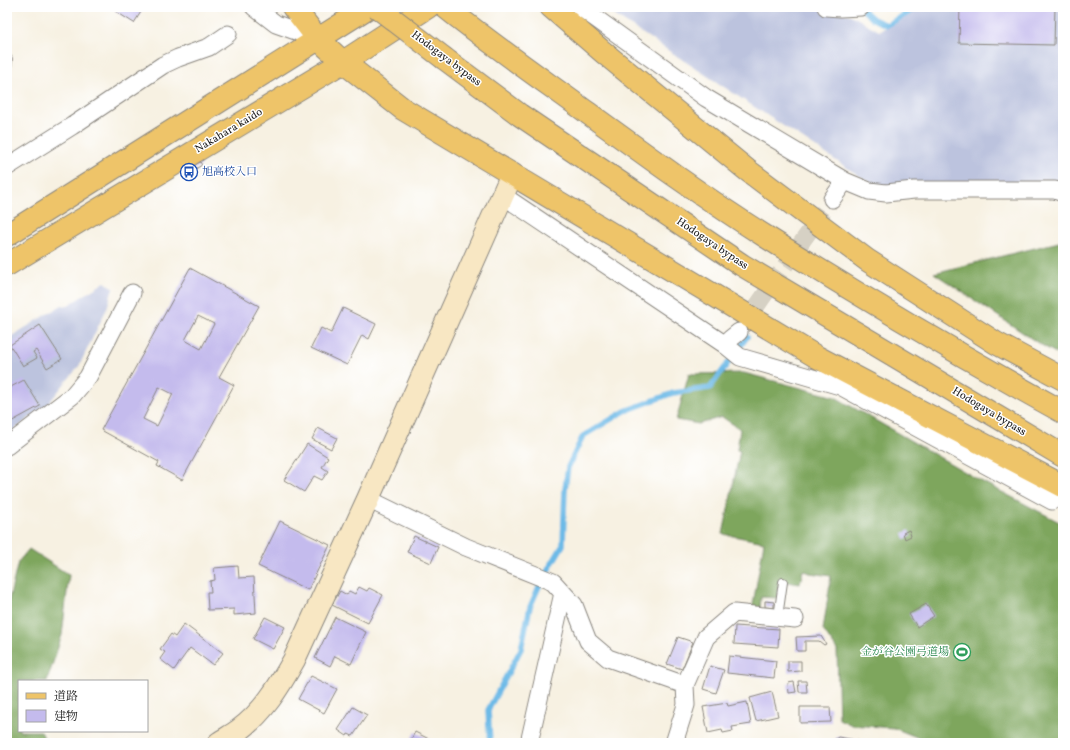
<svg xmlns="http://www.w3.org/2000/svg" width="1070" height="750" font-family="Vollkorn,'Noto Serif JP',serif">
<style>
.industrial{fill:#bcc3de}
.forest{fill:#7ea65d;stroke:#4d613c}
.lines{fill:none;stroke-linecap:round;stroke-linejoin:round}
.stream{stroke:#6dbae7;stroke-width:5.5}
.building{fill:#c4bbed;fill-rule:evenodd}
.street-tunnel{stroke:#d6d1c4;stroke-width:17;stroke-dasharray:17 8;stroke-linecap:butt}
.lane-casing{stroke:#8a867f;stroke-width:10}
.street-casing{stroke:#8a867f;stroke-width:19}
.secondary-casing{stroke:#8a867f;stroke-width:24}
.primary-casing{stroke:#8a867f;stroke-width:24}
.highway-casing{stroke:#8a867f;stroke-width:24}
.lane{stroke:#fff;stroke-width:8}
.street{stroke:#fff;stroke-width:17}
.secondary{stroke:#f8e7c3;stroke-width:22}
.primary{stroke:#eec469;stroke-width:22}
.highway{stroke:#eec469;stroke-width:22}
.highway-bridge-casing{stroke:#8a867f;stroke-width:24;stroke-linecap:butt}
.highway-bridge{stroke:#eec469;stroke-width:22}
.labels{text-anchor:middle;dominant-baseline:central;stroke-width:3;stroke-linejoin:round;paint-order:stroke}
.street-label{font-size:11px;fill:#1c1c1c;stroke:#fff}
.transit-label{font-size:11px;fill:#164399;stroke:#fff;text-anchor:start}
.leisure-label{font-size:11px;fill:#27864d;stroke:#fff;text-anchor:end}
</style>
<rect width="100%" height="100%" fill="#fff"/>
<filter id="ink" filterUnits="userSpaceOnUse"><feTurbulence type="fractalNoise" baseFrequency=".025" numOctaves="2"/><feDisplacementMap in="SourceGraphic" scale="8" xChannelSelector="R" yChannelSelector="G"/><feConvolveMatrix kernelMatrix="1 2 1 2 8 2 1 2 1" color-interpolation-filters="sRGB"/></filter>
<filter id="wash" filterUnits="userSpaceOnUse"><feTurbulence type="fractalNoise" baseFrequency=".012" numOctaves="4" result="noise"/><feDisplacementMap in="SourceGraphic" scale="16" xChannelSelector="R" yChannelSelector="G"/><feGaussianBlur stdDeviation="0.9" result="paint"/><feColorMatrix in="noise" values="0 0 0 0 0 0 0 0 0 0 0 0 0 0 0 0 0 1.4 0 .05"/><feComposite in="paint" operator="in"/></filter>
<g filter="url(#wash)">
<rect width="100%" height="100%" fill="#f7f1e2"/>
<path class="industrial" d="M602,7H818L851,15L879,31L924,7H1063V186L885,188L872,184Z
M105,282L113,288L107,308L79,366L47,405L7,435V339L62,305L67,306Z"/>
<path class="forest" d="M1059,242H1063V357L1038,343L934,273Z
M744,373L835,397L979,480L1063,524V743H921L919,738L894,728L852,725L839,719L837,650L823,630L831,576L810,573L803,570L800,584L779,581L777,598L761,597L760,610H752L764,542L723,534L740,451L737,450L740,429L722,417L699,424L676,420L689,374Z
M29,549L69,575L62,635L47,681H19V731H41L46,743H7V608L18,562Z"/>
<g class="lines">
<path class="stream" d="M861,8L873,19L887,25L918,7
M490,743L488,710L521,649L530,607L541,582L563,545L565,489L568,467L583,436L625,411L673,393L710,388L747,337"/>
</g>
<g id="blocks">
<path class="building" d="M117,7H144L134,23L115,11Z
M960,7H1055L1054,45L959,43Z
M200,162L202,165L189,173L187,170Z
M190,268L259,306L219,377L234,385L182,480L157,466L159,462L101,430ZM198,316L214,324L201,349L185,340ZM159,387L173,394L157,426L143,419Z
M343,308L376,324L369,339L362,335L347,365L311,348L321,328L331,333Z
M40,325L62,359L47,368L36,350L33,352L37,358L23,366L10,345Z
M24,380L40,406L7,424V389Z
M318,428L337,438L331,449L312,439Z
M307,444L328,457L322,467L328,471L322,480L314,476L304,492L284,480Z
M280,521L330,545L308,590L258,566Z
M909,530L911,536L905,539L903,533Z
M414,536L438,547L431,563L407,552Z
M238,566L239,578L254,577L256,613L234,615V609L208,610L207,592H211L210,581L215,580L214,568Z
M359,587L367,591L369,588L383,595L368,623L332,605L340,591L347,595L349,591L355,594Z
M765,601L774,602V608L765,607Z
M926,604L934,616L917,627L909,614Z
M265,617L285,627L273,649L253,639Z
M335,617L366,632L351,664L335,656L330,666L315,658Z
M184,624L223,653L213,665L190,648L174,670L160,659L165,652L160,649L171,634L175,637Z
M735,626L779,629L778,647L734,644Z
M821,636L826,644L824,645L819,641H805V651H797L796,637Z
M678,637L693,642L682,669L667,664Z
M729,656L776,661L774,678L727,673Z
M788,661H801V671L788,672Z
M710,666L724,670L716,693L703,689Z
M311,676L337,689L324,713L298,699Z
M798,681H806L807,692H799Z
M794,682L796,692L789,693L788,683Z
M772,692L778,716L756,721L750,698Z
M747,702L751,724L732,727L733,731L723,733L722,730L708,733L703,707L727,703L728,706Z
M353,707L367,715L353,736L348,734L347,736L338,730Z
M800,707H830L831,722L800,723Z
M415,732L437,743H409Z
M838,737L868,742L867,743H830Z"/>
</g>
</g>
<g filter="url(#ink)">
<use href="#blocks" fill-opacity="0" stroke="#8a867f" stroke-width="1"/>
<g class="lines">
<path class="street-tunnel" d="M742,327L832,199"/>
<g class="lane-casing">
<path id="lane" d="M7,67L8,59
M778,617L783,582"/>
</g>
<g class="street-casing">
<path id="street" d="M254,7L276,24L318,39
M580,7L706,98L845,181L832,199
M826,7L840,8L861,7
M7,167L72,126L163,65L178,58L209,47L228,34
M845,181L869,191L886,193L914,190H1055L1063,193
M502,195L724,344L739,332
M724,344L740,357L840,386L1052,501
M7,446L72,396L88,377L132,293
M368,499L466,547L553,582L574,605L588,641L608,658L685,685L686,705L674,743
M685,685L706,637L734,613L795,619
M529,743L563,593"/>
</g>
<g class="secondary-casing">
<path id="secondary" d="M219,743C225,739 232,735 238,731C263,713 279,687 294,660L368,499L512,174"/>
</g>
<g class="primary-casing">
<path id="primary" d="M7,235L369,7
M7,265L343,62L428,7"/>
</g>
<g class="highway-casing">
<path id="highway" d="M293,7L318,39L343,62L403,109L817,357L1063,486
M445,7C491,44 540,78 588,113C647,156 706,199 768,238C865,299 963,357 1063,412
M551,7L603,52L747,170L867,260L996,343L1063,379
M445,59L520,115L742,265L1063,456"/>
</g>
<use href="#lane" class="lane"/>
<use href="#street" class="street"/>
<use href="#secondary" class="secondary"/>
<use href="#primary" class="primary"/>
<use href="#highway" class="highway"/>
<g class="highway-bridge-casing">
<path id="highway-bridge" d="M377,7L445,59"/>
</g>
<use href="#highway-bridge" class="highway-bridge"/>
</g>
</g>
<defs>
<g id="bus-ring" transform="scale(0.9)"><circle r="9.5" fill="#fff" stroke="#1a4fb4" stroke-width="1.5"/><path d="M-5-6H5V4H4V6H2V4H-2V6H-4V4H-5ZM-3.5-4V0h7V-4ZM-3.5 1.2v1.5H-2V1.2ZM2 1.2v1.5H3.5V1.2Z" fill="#1a4fb4"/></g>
<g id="stadium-ring" transform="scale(0.9)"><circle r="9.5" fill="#fff" stroke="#2e9e5b" stroke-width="1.5"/><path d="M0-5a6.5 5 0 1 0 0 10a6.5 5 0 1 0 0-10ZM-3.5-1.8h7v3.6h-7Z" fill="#2e9e5b"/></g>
</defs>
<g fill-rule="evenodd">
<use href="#bus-ring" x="189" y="172"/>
<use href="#stadium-ring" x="962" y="652"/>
</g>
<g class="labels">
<g class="street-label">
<text transform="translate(446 59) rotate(37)">Hodogaya bypass</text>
<text transform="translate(229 131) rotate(-31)">Nakahara kaido</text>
<text transform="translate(712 244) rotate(34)">Hodogaya bypass</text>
<text transform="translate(989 412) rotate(31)">Hodogaya bypass</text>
</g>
<g class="transit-label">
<text x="202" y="172">旭高校入口</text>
</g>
<g class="leisure-label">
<text x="949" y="652">金が谷公園弓道場</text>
</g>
</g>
<rect width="1070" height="750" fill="none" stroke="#fff" stroke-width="24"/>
<rect x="18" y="680" width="130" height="52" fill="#ffffff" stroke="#a4a4a4"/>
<rect x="26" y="693" width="20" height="6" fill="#eec469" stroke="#a4a4a4"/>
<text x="54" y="700" font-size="12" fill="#1c1c1c">道路</text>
<rect x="26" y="710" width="20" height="12" fill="#c4bbed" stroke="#a4a4a4"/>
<text x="54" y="720" font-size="12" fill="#1c1c1c">建物</text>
</svg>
